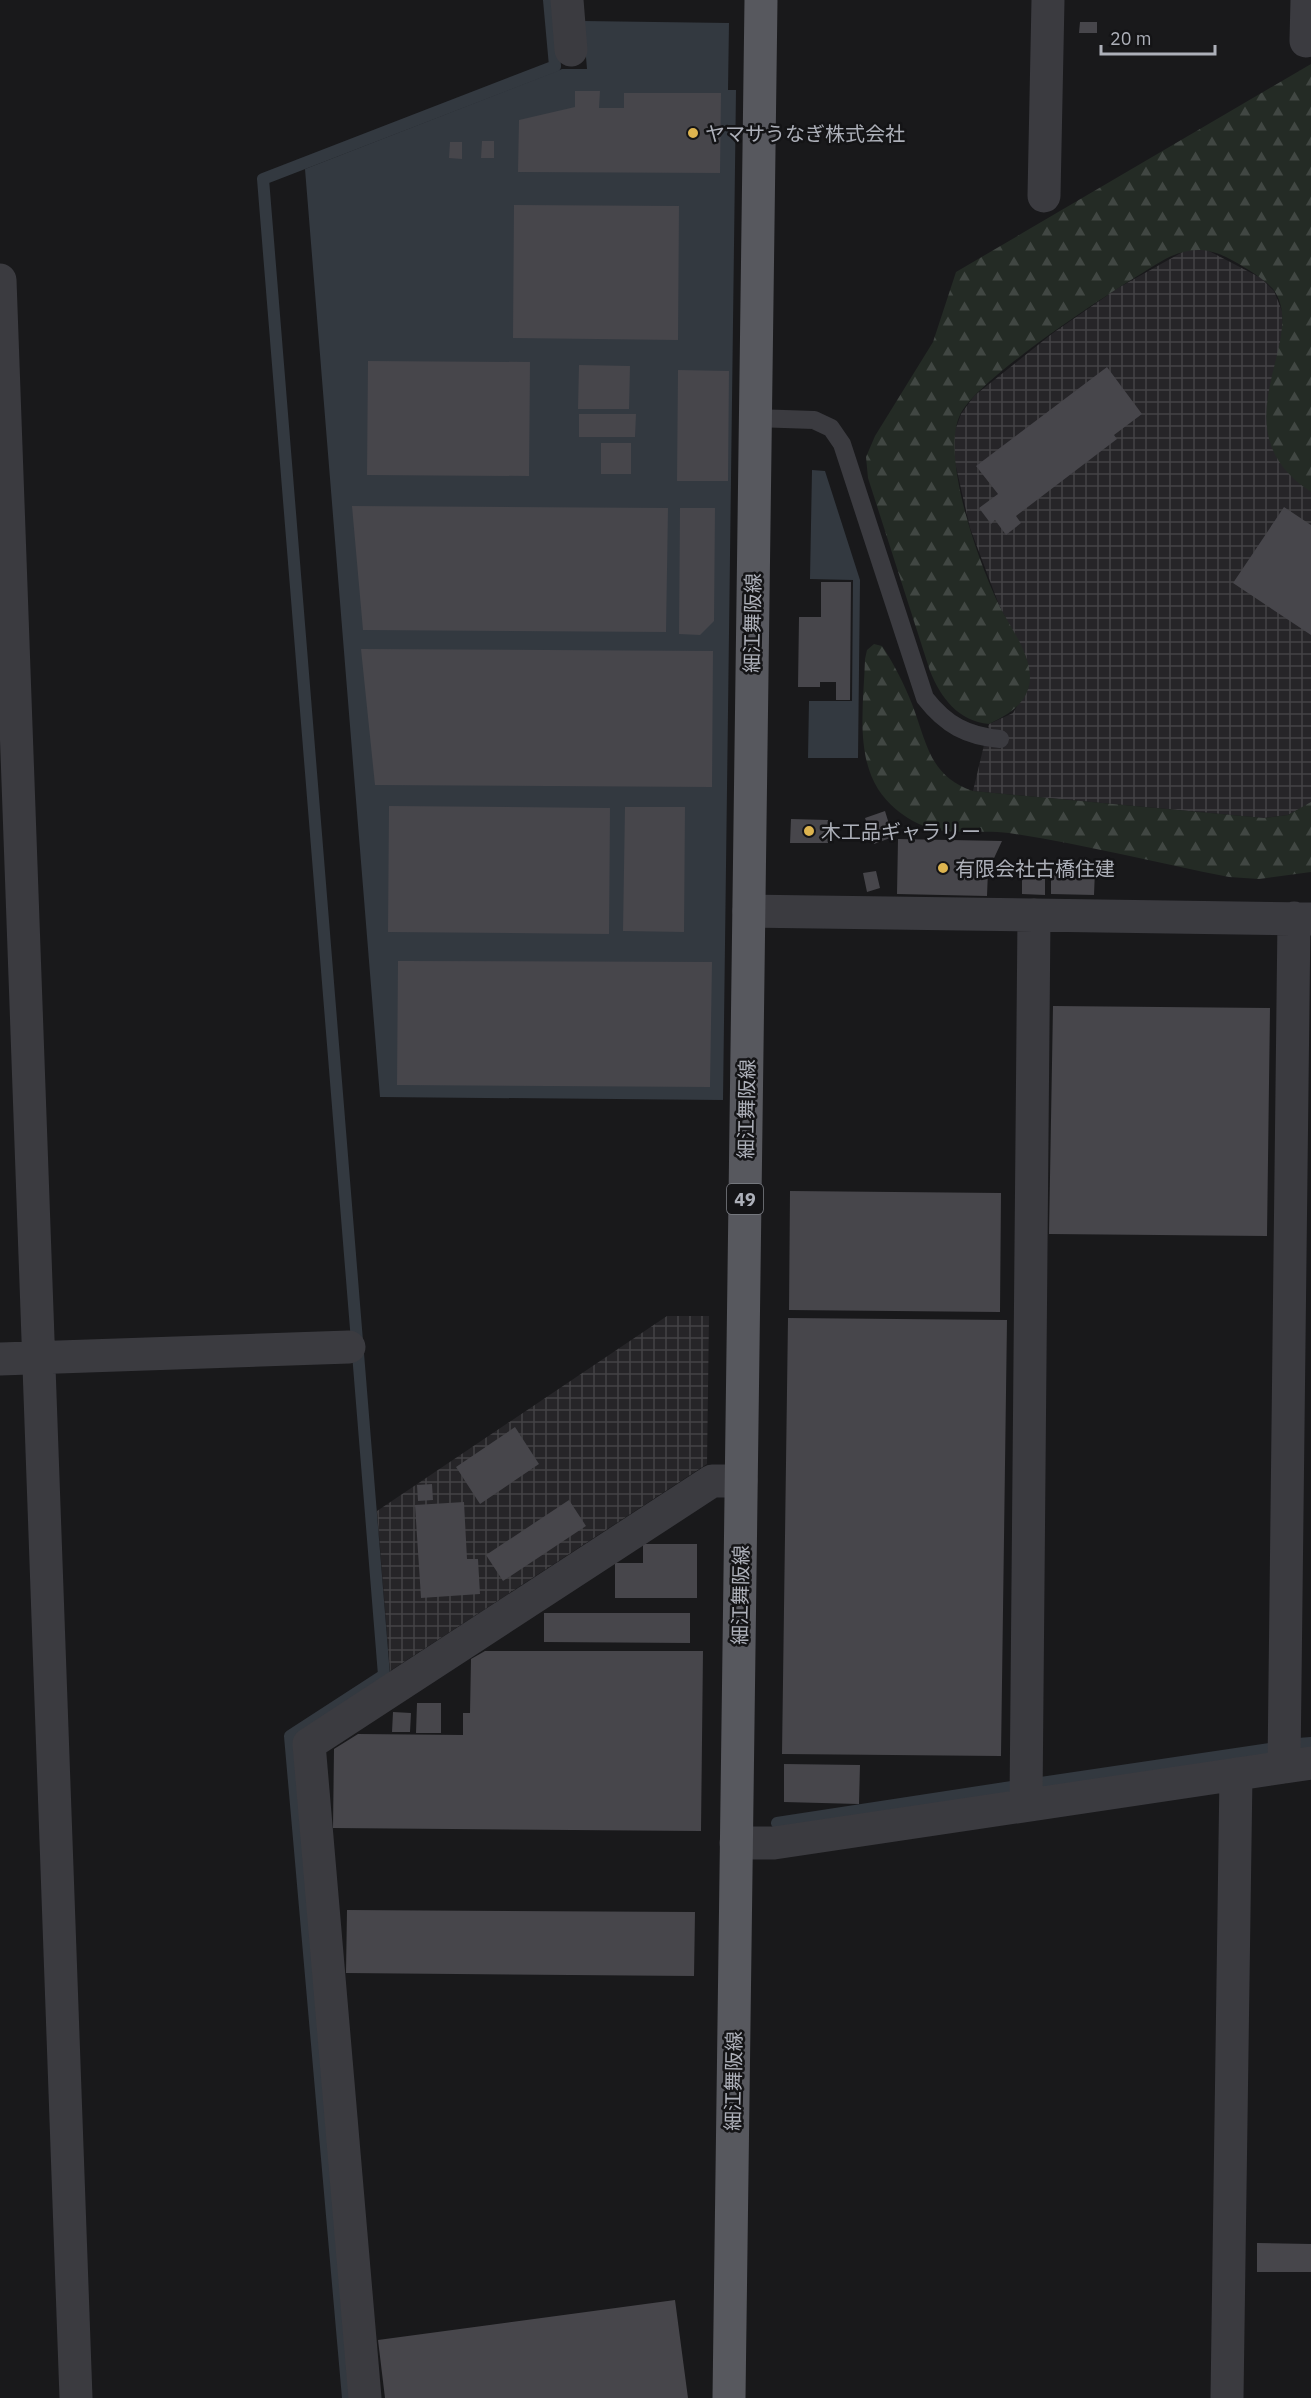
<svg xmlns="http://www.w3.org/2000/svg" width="1311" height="2398" font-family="'IBM Plex Sans','Noto Sans JP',sans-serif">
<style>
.industrial{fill:url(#industrial-grid)}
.forest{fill:url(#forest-firs)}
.water{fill:#333940}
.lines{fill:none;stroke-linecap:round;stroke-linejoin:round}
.stream{stroke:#333940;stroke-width:12}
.building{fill:#47464b}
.service{stroke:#3b3b40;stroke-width:18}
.minor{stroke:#3b3b40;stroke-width:33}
.primary{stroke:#57585e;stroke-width:33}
.poi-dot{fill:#ddb44f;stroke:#141416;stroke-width:2}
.labels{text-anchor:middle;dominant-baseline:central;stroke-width:5;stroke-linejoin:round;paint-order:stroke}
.shield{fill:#141416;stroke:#7f8188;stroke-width:1.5}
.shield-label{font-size:18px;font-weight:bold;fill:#adb0b9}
.poi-label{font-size:20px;fill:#adb0b9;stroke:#141416;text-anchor:start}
.street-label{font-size:20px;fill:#adb0b9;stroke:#141416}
</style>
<defs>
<pattern id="industrial-grid" width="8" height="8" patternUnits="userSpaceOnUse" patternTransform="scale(1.5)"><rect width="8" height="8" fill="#262528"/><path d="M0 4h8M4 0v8" fill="none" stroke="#434245"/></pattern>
<pattern id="forest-firs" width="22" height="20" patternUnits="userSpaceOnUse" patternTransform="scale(1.5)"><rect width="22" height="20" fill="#242b25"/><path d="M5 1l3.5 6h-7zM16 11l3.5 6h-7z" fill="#414743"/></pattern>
</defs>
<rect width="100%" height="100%" fill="#19191b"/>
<path class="industrial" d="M1188,249L1207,250L1261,278L1274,291L1282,311L1283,329L1268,409L1311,492V803L1288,815L1264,818L973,791L989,724L1013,713L1029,686L1027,660L999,605L970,528L954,458L953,436L961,414L974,396L1053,333L1118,288Z
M667,1316H709L707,1464L390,1671L377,1511Z"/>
<path class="forest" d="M1311,64V492C1214,428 1311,340 1273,289C1261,276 1241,265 1226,257C1187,238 1163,261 1131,280C1094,303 977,380 960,415C940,457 980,566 1000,607C1011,629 1035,659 1029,686C1024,706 1006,716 989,724C958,721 941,698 930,671L868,478L866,457L875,436L933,342L956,272Z
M874,644L882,646C894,664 904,684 912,704C927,743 929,776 973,791L1264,818L1288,815L1311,802V872L1259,879L1229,877C1156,863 1083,844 1009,833C980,829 946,837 919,824C903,817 887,803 878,789C855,752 864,701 865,659L867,650Z"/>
<path class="water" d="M583,21L729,23L728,90H736L723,1100L380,1097L305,169L562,69H587Z
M812,470L825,471L860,580L858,758H808L809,701H852L853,580L810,579Z"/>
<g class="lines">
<path class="stream" d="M1298,1744L1311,1743
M1041,1783L1270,1749
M777,1823L1012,1787
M348,2398L290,1736L384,1675L263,179L555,66L549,0"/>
</g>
<path class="building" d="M1080,22H1097V33H1079Z
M575,91H600L599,108H624V93H721L720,173L518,172L519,120L575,107Z
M482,141H494V158H481Z
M450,142H462V159L449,158Z
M514,205L679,206L678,340L513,338Z
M368,361L530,362L529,476L367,475Z
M579,365L630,366L629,409H578Z
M1107,367L1142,414L1114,435L1117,439L1016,516L1021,523L1006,535L995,520L991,524L979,508L998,494L976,466Z
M678,370L729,371L728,481H677Z
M579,414H636L635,437H579Z
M601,443H631V474H601Z
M352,506L668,508L666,632L363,630Z
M1284,507L1311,525V635L1233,583Z
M680,508H715L714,621L700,635L679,634Z
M821,582H851L850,700H836V682H820V687H798L799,617H821Z
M361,649L713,651L712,787L375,785Z
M389,806L610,808L609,934L388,932Z
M625,807H685L684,932L623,931Z
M885,811L893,837L874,844L865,818Z
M791,819L828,820V843H790Z
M898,839L1002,841L988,871L987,896L897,894Z
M1051,869L1095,870L1094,895L1051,894Z
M876,871L880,888L867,892L863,873Z
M1022,874L1045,875V895L1022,894Z
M398,961L712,962L710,1087L397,1085Z
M1053,1006L1270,1008L1267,1236L1049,1234Z
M790,1191L1001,1193L1000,1312L789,1310Z
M788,1318L1007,1320L1001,1756L782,1754Z
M515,1427L539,1464L480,1504L456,1467Z
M432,1484L433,1500L418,1501L417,1485Z
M569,1500L586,1526L503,1581L486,1555Z
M464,1502L467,1559H478L480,1594L421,1598L415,1505Z
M643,1544H697V1598H615V1563H643Z
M544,1613H690V1643L544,1642Z
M485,1651H703L701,1831L333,1828L334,1749L358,1734L463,1735V1713H470L471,1659Z
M417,1703H441V1733H416Z
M393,1712L411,1713L410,1732H392Z
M784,1764L860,1765L859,1804L784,1802Z
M347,1910L695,1912L694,1976L346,1973Z
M1257,2243L1311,2244V2272H1257Z
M675,2300L688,2398H385L378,2340Z"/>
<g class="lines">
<path class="service" d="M755,418L814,420L831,428L842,444L925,698C946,725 967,736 1000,739"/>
<path class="minor" d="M567,0L571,50
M1306,41L1307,0
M1044,196L1048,0
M0,280L76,2398
M749,911L1311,919
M0,1359L349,1347
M1284,1767L1294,918
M1026,1805L1034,915
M736,1843H774L1311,1763
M365,2398L309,1744L712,1481H741
M1227,2398L1236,1774"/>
<path class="primary" d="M729,2398L761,0"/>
</g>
<g class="poi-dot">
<circle cx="693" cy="133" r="6"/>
<circle cx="809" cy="831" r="6"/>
<circle cx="943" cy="868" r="6"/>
</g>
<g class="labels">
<rect class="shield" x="727" y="1184" width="36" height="30" rx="4.5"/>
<g class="shield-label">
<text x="745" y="1199">49</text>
</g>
<g class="poi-label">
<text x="705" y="133">ヤマサうなぎ株式会社</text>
<text x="821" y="831">木工品ギャラリー</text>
<text x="955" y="868">有限会社古橋住建</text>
</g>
<g class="street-label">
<text transform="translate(752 623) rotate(-89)">細江舞阪線</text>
<text transform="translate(746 1109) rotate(-89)">細江舞阪線</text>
<text transform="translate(740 1595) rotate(-89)">細江舞阪線</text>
<text transform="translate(733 2081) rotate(-89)">細江舞阪線</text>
</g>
</g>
<path d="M1101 45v9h114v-9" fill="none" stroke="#adb0b9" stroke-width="3"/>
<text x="1110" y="45" font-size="18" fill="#adb0b9" stroke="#141416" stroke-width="4.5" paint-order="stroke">20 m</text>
</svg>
